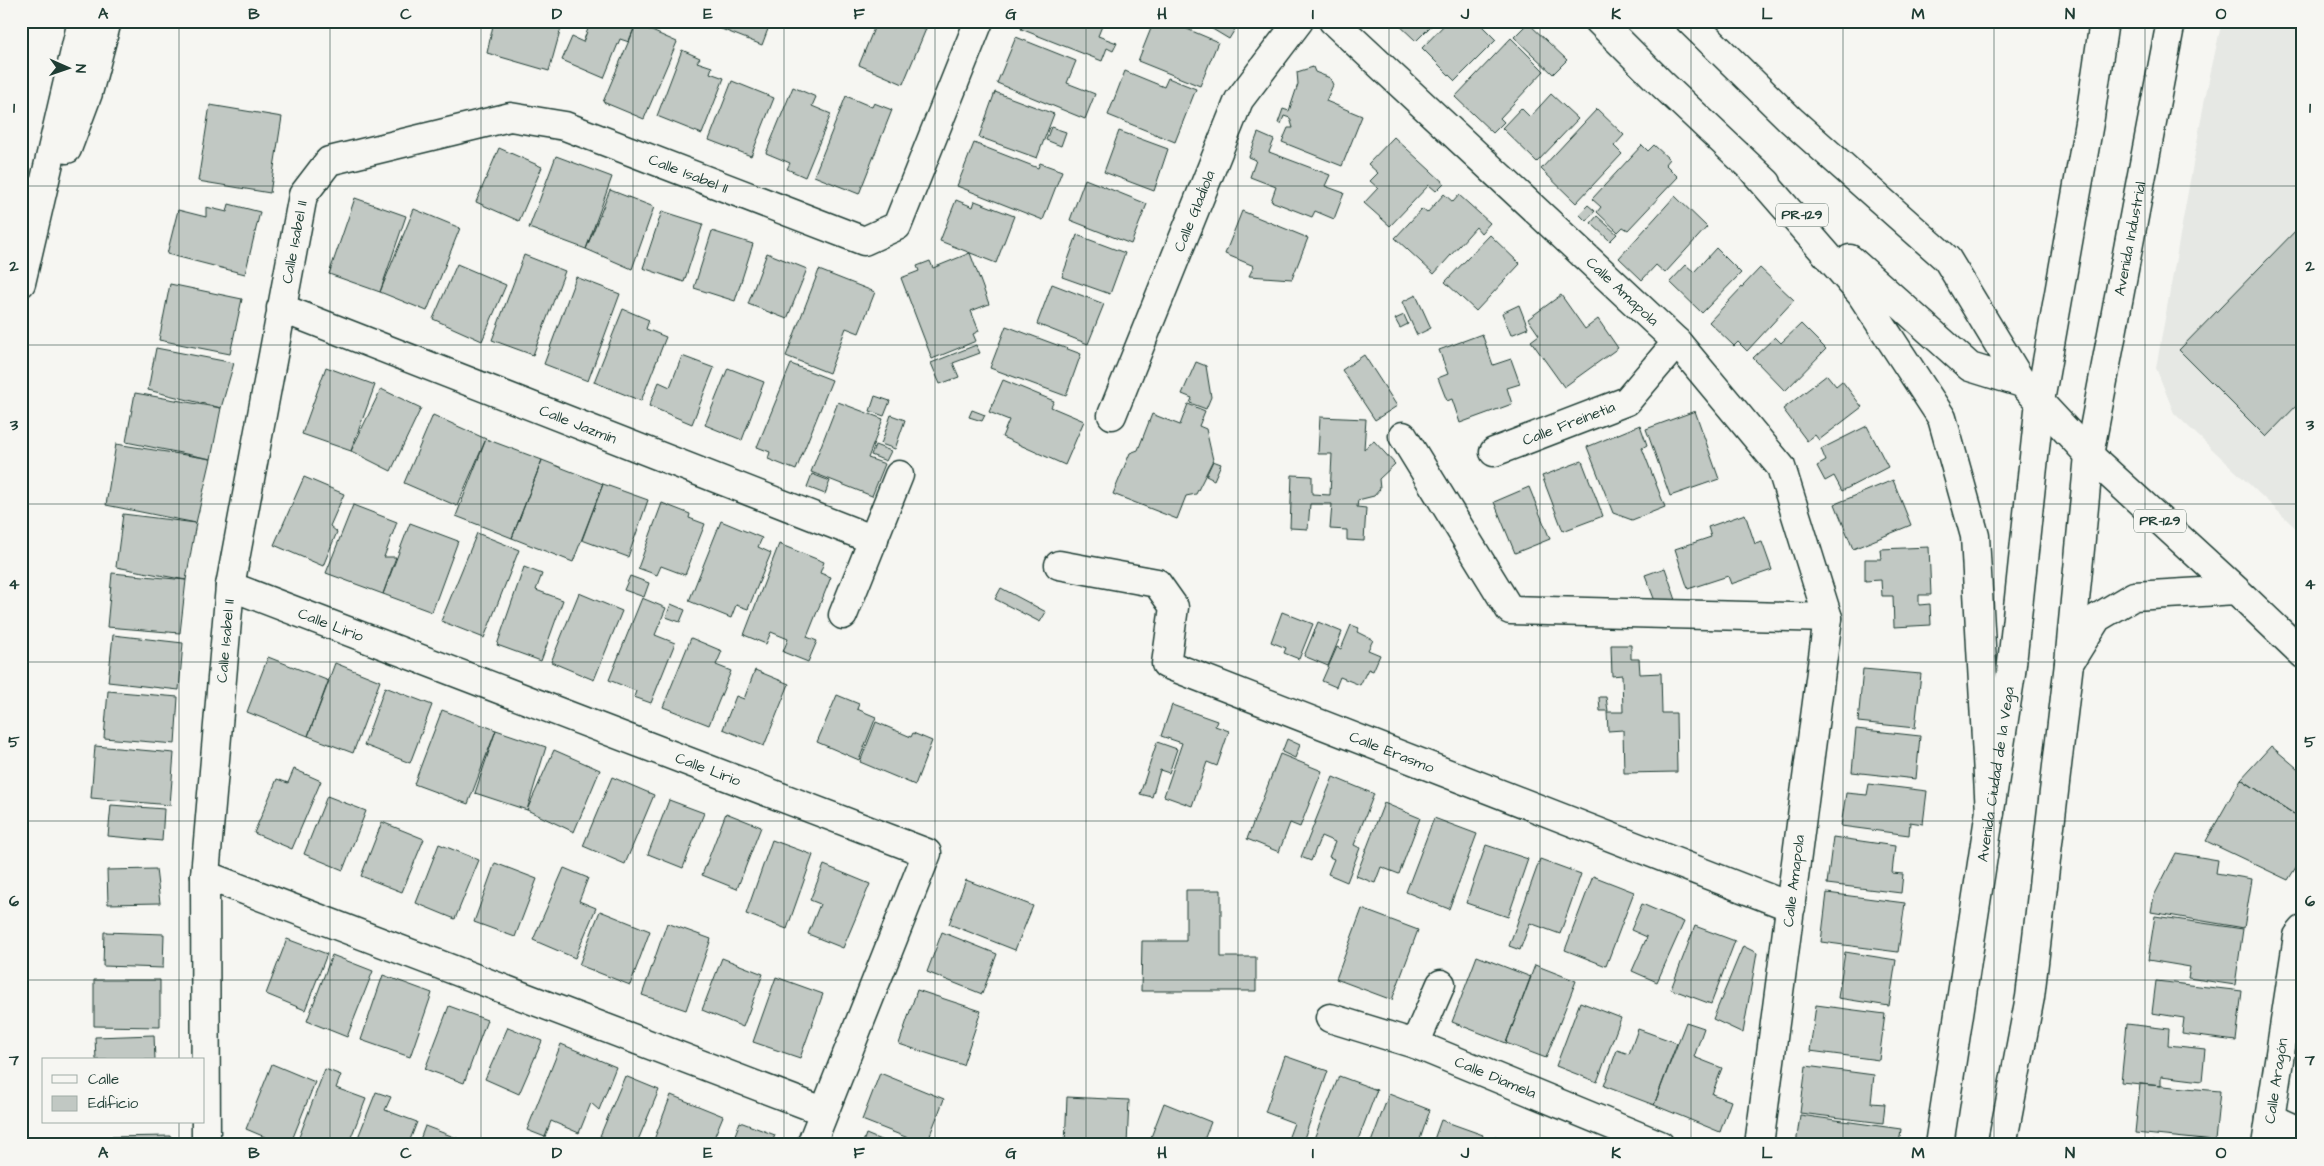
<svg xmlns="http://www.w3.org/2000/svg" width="2324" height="1166" font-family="'Architects Daughter',sans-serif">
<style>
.built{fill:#e6e8e4}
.building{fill:#c1c8c3;stroke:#1f3d34}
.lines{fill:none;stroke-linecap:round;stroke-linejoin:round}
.street-casing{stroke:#1f3d34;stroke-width:31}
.secondary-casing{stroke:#1f3d34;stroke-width:31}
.primary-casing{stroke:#1f3d34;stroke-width:31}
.highway-casing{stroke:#1f3d34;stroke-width:31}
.street{stroke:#f6f6f2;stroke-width:28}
.secondary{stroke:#f6f6f2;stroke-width:28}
.primary{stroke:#f6f6f2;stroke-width:28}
.highway{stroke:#f6f6f2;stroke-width:28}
.grid{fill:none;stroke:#1f3d34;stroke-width:1;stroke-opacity:0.55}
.labels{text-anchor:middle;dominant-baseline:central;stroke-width:4;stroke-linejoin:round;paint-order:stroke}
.shield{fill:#f6f6f2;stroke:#60746d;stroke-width:1}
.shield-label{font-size:14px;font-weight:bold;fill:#1f3d34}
.street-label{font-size:15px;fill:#1f3d34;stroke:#f6f6f2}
.neatline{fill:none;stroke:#1f3d34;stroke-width:2}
.grid-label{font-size:16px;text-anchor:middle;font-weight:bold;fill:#1f3d34}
</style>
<rect width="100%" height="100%" fill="#f6f6f2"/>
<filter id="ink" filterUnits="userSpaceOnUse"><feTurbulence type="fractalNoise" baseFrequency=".02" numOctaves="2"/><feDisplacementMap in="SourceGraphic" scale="10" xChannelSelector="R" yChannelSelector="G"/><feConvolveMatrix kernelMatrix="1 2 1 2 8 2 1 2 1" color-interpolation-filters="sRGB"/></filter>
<g filter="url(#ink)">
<path class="built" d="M2222,21H2303V535L2174,413L2156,368L2205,98Z"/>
<path class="building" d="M494,21H563L549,71L487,53Z
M591,21H637L629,42L620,39L604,78L562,60L572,37L583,42Z
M701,21H771L762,45Z
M877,21H907L926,29L903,84L859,65Z
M1024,21H1104L1098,36L1117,43L1113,51L1107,48L1102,61L1021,29Z
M1154,21H1168L1218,42L1200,86L1138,61Z
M1192,21H1240L1229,39L1204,24L1201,27Z
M1395,21H1436L1416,41Z
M1448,21H1481L1479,23L1496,40L1455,81L1422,48Z
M1528,23L1567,60L1553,74L1514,37Z
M636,24L677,42L644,119L603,102Z
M1016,37L1076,61L1067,83L1095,94L1085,119L997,83Z
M1511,38L1544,71L1500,118L1504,122L1493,133L1455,97Z
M682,50L700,58L697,62L712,67L710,73L724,78L702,134L657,116Z
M1313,67L1315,72L1330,78L1333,85L1326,101L1362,116L1342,166L1282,142L1288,128H1293L1290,118L1284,116L1281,124L1278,123L1283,109L1289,111L1298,84L1297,72Z
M1125,71L1164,87L1168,78L1196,89L1175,142L1108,115Z
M732,81L774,98L751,156L709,140Z
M793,87L816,97L812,106L831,114L805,177L787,169L790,163L766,153Z
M995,92L1054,114L1037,158L979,137Z
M1551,94L1578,119L1537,162L1502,128L1521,108L1530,117Z
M846,96L872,107L874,103L892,110L859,194L814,176Z
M210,105L282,117L270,193L198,181Z
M1597,109L1624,135L1614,146L1622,154L1576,203L1541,169Z
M1051,127L1066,132L1061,146L1046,140Z
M1119,131L1168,149L1154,191L1104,172Z
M1258,133L1274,140L1269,152L1330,175L1325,186L1344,193L1334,219L1315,211L1312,217L1271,201L1276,187L1250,177L1256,160L1249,157Z
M1394,137L1444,183L1436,191L1429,185L1390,226L1364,203L1378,188L1370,181L1378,173L1368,164Z
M974,143L1038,168L1040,163L1062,171L1043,220L957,186Z
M1642,145L1648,151L1654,145L1669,159L1665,164L1678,177L1628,230L1623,227L1618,232L1597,212L1601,207L1592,199Z
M499,148L542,167L519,221L476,202Z
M556,156L612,177L586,249L529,228Z
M1085,179L1147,204L1131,244L1070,220Z
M610,190L654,207L632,269L586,249Z
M1444,194L1453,202L1459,195L1490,223L1481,233L1476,227L1434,274L1395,238L1422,209L1427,213Z
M1675,196L1707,227L1665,273L1656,265L1642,280L1619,258Z
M355,198L406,216L380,292L329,274Z
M956,200L973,207L975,201L1014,216L996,263L940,241Z
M229,204L260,212L245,274L167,254L178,210L206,217V207L227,212Z
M1588,205L1595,211L1586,221L1579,214Z
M414,209L460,228L427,311L380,292Z
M662,211L703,224L684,282L643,268Z
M1242,211L1308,238L1292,279L1249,276L1254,266L1225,254Z
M1597,216L1617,234L1610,241L1591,223Z
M2303,223V399L2266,437L2179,350Z
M712,231L753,244L735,301L694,288Z
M1077,235L1125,253L1110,294L1062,277Z
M1490,235L1520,264L1476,311L1445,282Z
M1716,248L1741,273L1702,313L1670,282L1686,265L1694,272Z
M767,253L807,269L787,319L748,304Z
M970,253L989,304L971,311L979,331L973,334L976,341L932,359L901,278L919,271L917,266L930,261L933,268Z
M524,255L565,271L533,355L492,340Z
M457,264L506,285L482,341L433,319Z
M1760,268L1794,300L1747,351L1738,342L1734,346L1709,322Z
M819,270L875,292L859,333L846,328L829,373L786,356Z
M576,277L620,294L588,381L544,364Z
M170,284L242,299L230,354L159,340Z
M1052,284L1104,304L1088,344L1037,324Z
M1416,295L1431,328L1417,335L1402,302Z
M1561,295L1585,329L1598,319L1618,348L1564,387L1531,341L1539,335L1528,319Z
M1519,305L1528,328L1511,335L1502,313Z
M623,309L649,320L646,329L666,337L641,401L594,382Z
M1404,315L1408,324L1400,328L1395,319Z
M1801,324L1826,349L1785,391L1753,358L1775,337L1781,343Z
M1006,326L1081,354L1066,396L990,368Z
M1482,334L1493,365L1511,359L1520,384L1507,388L1512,404L1460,423L1452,399L1447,401L1438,378L1448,374L1439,350Z
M976,345L980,353L953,363L959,377L940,384L931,363Z
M156,348L234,363L221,408L148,390Z
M1364,355L1397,406L1375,420L1342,370Z
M682,356L714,368L692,424L649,406L659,382L670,387Z
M1196,362L1206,366L1211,397L1206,409L1190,403L1192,398L1182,394Z
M791,364L832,380L796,470L768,459L770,452L757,447Z
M326,367L375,385L351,451L302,434Z
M728,368L764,382L742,440L705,425Z
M1827,375L1836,386L1842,381L1862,407L1819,440L1815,435L1807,441L1783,409Z
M1003,380L1054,401L1051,407L1084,421L1065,465L1002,437L1009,420L989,412Z
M381,389L421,408L391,471L351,451Z
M135,393L221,408L211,459L126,442Z
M875,396L890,401L884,416L870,411Z
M838,402L883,419L868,458L885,464L872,496L811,472Z
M1188,404L1205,411L1199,426L1206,429L1213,460L1196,494L1186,496L1177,519L1113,494L1130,453L1138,450L1152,414L1180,425Z
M972,410L985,415L982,421L969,417Z
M1695,411L1719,479L1670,496L1646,429Z
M433,415L486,439L457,506L404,483Z
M891,415L905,420L895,449L881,444Z
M1320,417L1366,419L1364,449L1374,441L1395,464L1379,479L1380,489L1374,496L1358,500L1357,507L1366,508L1364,541L1347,540V530L1330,529L1332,504H1310L1308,529L1290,528L1292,475L1312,476V494L1330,495L1332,454H1318Z
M1640,425L1647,445L1642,448L1665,507L1632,520L1613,513L1587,447Z
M1867,426L1888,467L1842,491L1834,476L1825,481L1817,466L1826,461L1821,449Z
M486,439L542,460L512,538L456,516Z
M116,444L211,459L196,523L106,505Z
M875,445L891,451L886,461L871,455Z
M542,460L603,484L573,562L512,538Z
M1213,461L1221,464L1214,480L1206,476Z
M1582,461L1603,516L1563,531L1542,476Z
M812,474L830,481L825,494L807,487Z
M304,477L344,494L330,526L337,532L323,566L274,545Z
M1893,480L1911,525L1853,549L1835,504Z
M603,484L648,500L628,557L582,540Z
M1529,487L1550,539L1515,553L1494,502Z
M662,503L690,514L689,518L705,524L685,575L661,566L657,575L638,568Z
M353,505L397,522L384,557H396L383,594L326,573Z
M123,514L196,523L186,580L116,567Z
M1745,514L1755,544L1762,542L1772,570L1731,584L1728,576L1688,589L1675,549L1711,537L1708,527Z
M721,521L762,538L758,547L771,553L748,609L736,605L731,618L689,601Z
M410,523L458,541L432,612L383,594Z
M477,533L519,550L484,638L441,621Z
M779,544L824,562L820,573L831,577L807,637L817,641L808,662L783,652L788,639L771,632L766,644L744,635Z
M1929,547L1931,595H1919V605L1930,604L1931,625L1894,627L1893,596H1882L1881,580L1865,581V559H1881L1880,549Z
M524,567L542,574L536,590L563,600L541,661L497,645Z
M1665,568L1677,603L1655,601L1645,575Z
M112,573L186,580L180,633L107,627Z
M630,576L649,583L644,597L624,590Z
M1001,588L1046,612L1040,622L995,599Z
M579,593L622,611L594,680L551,662Z
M642,598L666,608L655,635L675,643L651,703L634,697L636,691L609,680Z
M671,604L685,610L680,622L666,617Z
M1282,612L1313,624L1299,659L1284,653L1286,648L1271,642Z
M1318,622L1342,632L1328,666L1304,656Z
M1351,625L1359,628L1357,632L1373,640L1368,650L1380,655L1373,671L1368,669L1360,685L1340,677L1336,687L1322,681L1337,647L1341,649Z
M113,635L183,643L179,690L108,682Z
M691,638L722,651L716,665L731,671L709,725L663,707Z
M1611,645H1631V659H1639L1640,674L1661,673L1662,713H1676L1677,772L1624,773L1623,730L1608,731L1607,712H1623L1622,675L1612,676Z
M268,657L329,681L308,736L247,712Z
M335,663L380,681L353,753L308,736Z
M1863,669L1921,674L1915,728L1858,722Z
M755,670L789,684L764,746L723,729L736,696L744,699Z
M385,687L432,705L410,763L364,745Z
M108,691L178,697L175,744L104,738Z
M837,695L859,704L857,709L876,717L859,760L817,742Z
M1599,697H1606L1608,711H1600Z
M1172,705L1217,721L1215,726L1229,731L1217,766L1207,762L1192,806L1164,796L1182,743L1161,736Z
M442,710L496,730L468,804L414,784Z
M876,722L911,737L913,733L932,741L915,785L860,762Z
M1856,729L1920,736L1916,779L1852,772Z
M496,730L546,747L527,810L475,793Z
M1287,739L1300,745L1295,758L1282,752Z
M1157,742L1177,749L1169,773L1160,770L1152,797L1140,794Z
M95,746L174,753L170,805L91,798Z
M2271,746L2303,773V820L2241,779Z
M554,750L600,770L574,832L527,810Z
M1280,754L1322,771L1300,827L1290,823L1279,852L1247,839Z
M294,769L321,781L292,849L254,833L277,779L288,783Z
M612,777L654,795L625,864L583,846Z
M1333,777L1374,794L1354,845L1360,848L1347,882L1328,874L1334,859L1329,857L1335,842L1321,836L1311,861L1301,857Z
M2241,779L2303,820V856L2288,880L2206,841Z
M1869,784L1927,791L1923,824L1910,822L1909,835L1841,826L1846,793L1867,795Z
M327,796L366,811L343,870L304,854Z
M669,800L704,813L683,868L648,854Z
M1384,803L1420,818L1399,874L1381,867L1375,883L1356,876Z
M111,805L164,809L162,841L108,836Z
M726,813L761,827L737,889L702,875Z
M1434,818L1477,834L1449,909L1406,892Z
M382,822L424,839L402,892L361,876Z
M1833,837L1895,846L1892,873L1903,874L1901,893L1827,884Z
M772,840L813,855L787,929L746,914Z
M439,844L479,860L455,919L416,903Z
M1486,845L1528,859L1508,917L1466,903Z
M2176,853L2218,860L2216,873L2252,879L2244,928L2151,912L2154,896Z
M1540,859L1581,874L1560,934L1530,923L1520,950L1509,946Z
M495,863L537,879L515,937L474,922Z
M824,865L870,884L843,948L808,934L820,904L810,900Z
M564,868L588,878L579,901L596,908L575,958L533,940Z
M156,869L160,903L108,904L107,870Z
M1593,876L1634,892L1606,966L1565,950Z
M966,880L1033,906L1015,950L949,924Z
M1186,890H1221V957H1256V991H1141L1142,941H1186Z
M1827,893L1905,903L1898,952L1821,942Z
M1642,904L1684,922L1657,982L1632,971L1647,937L1631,930Z
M1362,909L1418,930L1392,1000L1336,979Z
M600,911L650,931L630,985L579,965Z
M2155,916L2243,929L2235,985L2188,978L2190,967L2148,960Z
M667,923L711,939L686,1010L642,995Z
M1695,926L1735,941L1711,1004L1671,989Z
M104,932L164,934L163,968L103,966Z
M942,932L997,954L982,994L927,972Z
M287,939L327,954L305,1010L266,994Z
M1743,946L1757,953L1743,1033L1713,1019Z
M1845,952L1896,960L1889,1006L1838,998Z
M332,955L373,971L347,1037L307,1021Z
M1477,956L1531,977L1506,1043L1452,1022Z
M722,958L763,974L743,1027L702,1010Z
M1535,965L1576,981L1546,1058L1506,1043Z
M383,975L432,993L410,1057L361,1040Z
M776,977L823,994L800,1058L753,1042Z
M94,980H160V1027L94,1026Z
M2156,981L2242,991L2236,1041L2182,1034L2184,1018L2152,1013Z
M917,990L981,1011L963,1065L899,1044Z
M1580,1002L1621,1018L1597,1082L1556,1066Z
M1816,1005L1885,1014L1879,1060L1810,1051Z
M449,1006L487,1020L464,1083L425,1069Z
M1686,1022L1704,1028L1694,1057L1722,1068L1712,1094L1731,1101L1720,1132L1654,1105Z
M2127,1024L2169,1029L2168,1045L2205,1049L2202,1081L2161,1076V1086L2121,1082Z
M508,1027L542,1041L519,1094L485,1079Z
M1638,1029L1677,1043L1654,1105L1604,1086L1617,1050L1629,1054Z
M154,1035L155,1060H96L95,1037Z
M561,1044L616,1067L599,1110L591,1103L579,1133L551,1121L545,1137L527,1130Z
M1285,1056L1328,1071L1302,1144L1288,1139L1294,1123L1265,1112Z
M272,1064L315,1082L290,1145H284L246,1129Z
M1806,1066L1874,1075L1871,1103L1885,1104L1883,1123L1800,1113Z
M325,1069L341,1075L336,1088L366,1099L348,1145H296Z
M880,1073L944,1099L926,1145L862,1120Z
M625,1076L659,1090L636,1145H621L600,1136Z
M1339,1076L1377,1090L1356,1145H1324L1313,1141Z
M2140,1084L2220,1091L2215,1141L2135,1133Z
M376,1092L391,1097L385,1110L417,1122L408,1145H355Z
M1389,1094L1430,1110L1418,1145H1370Z
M671,1095L723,1116L711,1145H652Z
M1067,1097L1129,1100L1127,1145H1065Z
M1164,1103L1211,1122L1202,1145H1148Z
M1800,1115L1901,1129L1899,1145H1796Z
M1441,1120L1483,1135L1479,1145H1432Z
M740,1122L775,1135L771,1145H731Z
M425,1126L467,1142L466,1145H418Z
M866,1134L893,1145H862Z
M171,1136V1145H105V1137Z
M1495,1136L1518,1145H1491Z
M2152,1141L2173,1145H2152Z"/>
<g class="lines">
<g class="street-casing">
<g id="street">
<path id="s1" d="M1333,21L1677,342L1781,467L1828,618L1759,1145"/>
<path id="s2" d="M281,308L874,540"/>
<path id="s3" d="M1112,415L1239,100L1299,21"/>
<path d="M1403,436L1510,610L1828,618"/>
<path id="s4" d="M1494,452L1627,401L1677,342"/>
<path id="s5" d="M1059,565L1157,583L1174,607L1166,664L1791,907"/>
<path id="s6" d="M230,586L927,853L811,1145"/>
<path d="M843,615L899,475"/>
<path d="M205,875L823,1111"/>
<path id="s7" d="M1330,1018L1415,1044L1660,1145"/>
<path d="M1415,1044L1441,984"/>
<path d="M2270,1118L2303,1133"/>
<path id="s8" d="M206,1145L205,875L230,586L303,195L329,161L510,117L565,126L864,241L897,226L979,21"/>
<path id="s9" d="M2266,1145L2298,936L2303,930"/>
</g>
</g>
<g class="secondary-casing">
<g id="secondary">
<path id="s10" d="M1939,1145L2011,673L2040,401L2090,117L2104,21"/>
<path id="s11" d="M2002,1145L2030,997L2069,663L2089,455L2171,21"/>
</g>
</g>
<g class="primary-casing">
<path id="primary" d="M1599,21L1661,83L1767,183
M1690,21L1791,120L1947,259L2022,383L2089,455L2236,590L2303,654
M1753,170L1861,294L1942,418L1975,536L1990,813
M1850,259L1970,367L2022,383
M2069,663L2097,618L2134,596L2236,590"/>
</g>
<g class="highway-casing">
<path id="highway" d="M67,149L88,93L107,21
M21,283L82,21"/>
</g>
<use href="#street" class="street"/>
<use href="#secondary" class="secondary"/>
<use href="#primary" class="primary"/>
<use href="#highway" class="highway"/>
</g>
</g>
<path class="grid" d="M179,21V1060M330,21V1145M481,21V1145M633,21V1145M784,21V1145M935,21V1145M1086,21V1145M1238,21V1145M1389,21V1145M1540,21V1145M1691,21V1145M1843,21V1145M1994,21V1145M2145,21V1145M21,186H2303M21,345H2303M21,504H2303M21,662H2303M21,821H2303M21,980H2303M179,1122V1145"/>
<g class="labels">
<g class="shield">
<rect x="1776" y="203.5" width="52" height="23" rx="4"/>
<rect x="2134" y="509.5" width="52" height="23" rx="4"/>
</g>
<g class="shield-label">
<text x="1802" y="215">PR-129</text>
<text x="2160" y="521">PR-129</text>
</g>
<g class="street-label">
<text stroke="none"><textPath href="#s8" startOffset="1375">Calle Isabel II</textPath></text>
<text stroke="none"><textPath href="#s3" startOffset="220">Calle Gladiola</textPath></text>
<text stroke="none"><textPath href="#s11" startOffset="916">Avenida Industrial</textPath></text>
<text stroke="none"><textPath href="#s8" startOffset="910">Calle Isabel II</textPath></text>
<text stroke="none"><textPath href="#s1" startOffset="396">Calle Amapola</textPath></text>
<text stroke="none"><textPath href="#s2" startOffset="319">Calle Jazmín</textPath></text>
<text stroke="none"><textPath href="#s4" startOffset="80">Calle Freinetia</textPath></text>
<text stroke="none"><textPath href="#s6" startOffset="108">Calle Lirio</textPath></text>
<text stroke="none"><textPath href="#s8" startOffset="505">Calle Isabel II</textPath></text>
<text stroke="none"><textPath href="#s5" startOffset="429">Calle Erasmo</textPath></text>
<text stroke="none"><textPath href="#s6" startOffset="512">Calle Lirio</textPath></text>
<text stroke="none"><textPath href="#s10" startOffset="375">Avenida Ciudad de la Vega</textPath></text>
<text transform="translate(1794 881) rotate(-83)">Calle Amapola</text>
<text stroke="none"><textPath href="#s7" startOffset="176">Calle Diamela</textPath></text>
<text stroke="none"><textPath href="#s9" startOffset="65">Calle Aragón</textPath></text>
</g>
</g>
<rect width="2324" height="1166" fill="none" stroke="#f6f6f2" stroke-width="55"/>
<rect x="42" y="1058" width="162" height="65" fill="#f6f6f2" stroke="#a0aca6"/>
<rect x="52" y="1075" width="25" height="8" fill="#f6f6f2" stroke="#a0aca6"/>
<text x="88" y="1084" font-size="15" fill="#1f3d34">Calle</text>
<rect x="52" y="1096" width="25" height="15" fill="#c1c8c3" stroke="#a0aca6"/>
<text x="88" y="1108" font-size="15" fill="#1f3d34">Edificio</text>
<g transform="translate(68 68) rotate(92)" stroke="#f6f6f2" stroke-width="4" paint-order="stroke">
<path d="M0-4L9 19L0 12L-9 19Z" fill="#1f3d34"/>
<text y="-8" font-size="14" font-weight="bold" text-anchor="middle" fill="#1f3d34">N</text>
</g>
<rect x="28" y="28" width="2268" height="1110" class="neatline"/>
<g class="grid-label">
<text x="103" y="19">A</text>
<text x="254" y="19">B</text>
<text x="406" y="19">C</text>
<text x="557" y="19">D</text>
<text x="708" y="19">E</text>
<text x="859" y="19">F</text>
<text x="1011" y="19">G</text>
<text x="1162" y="19">H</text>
<text x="1313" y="19">I</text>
<text x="1465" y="19">J</text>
<text x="1616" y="19">K</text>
<text x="1767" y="19">L</text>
<text x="1918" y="19">M</text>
<text x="2070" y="19">N</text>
<text x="2221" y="19">O</text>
<text x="14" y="113">1</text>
<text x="2310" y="113">1</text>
<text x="14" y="271">2</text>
<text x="2310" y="271">2</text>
<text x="14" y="430">3</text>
<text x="2310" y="430">3</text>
<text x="14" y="589">4</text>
<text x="2310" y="589">4</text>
<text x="14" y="747">5</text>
<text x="2310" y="747">5</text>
<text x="14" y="906">6</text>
<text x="2310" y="906">6</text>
<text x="14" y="1065">7</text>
<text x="2310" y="1065">7</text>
<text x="103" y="1158">A</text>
<text x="254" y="1158">B</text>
<text x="406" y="1158">C</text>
<text x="557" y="1158">D</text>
<text x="708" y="1158">E</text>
<text x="859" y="1158">F</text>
<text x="1011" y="1158">G</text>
<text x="1162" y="1158">H</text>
<text x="1313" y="1158">I</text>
<text x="1465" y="1158">J</text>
<text x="1616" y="1158">K</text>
<text x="1767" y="1158">L</text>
<text x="1918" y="1158">M</text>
<text x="2070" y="1158">N</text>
<text x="2221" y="1158">O</text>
</g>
</svg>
